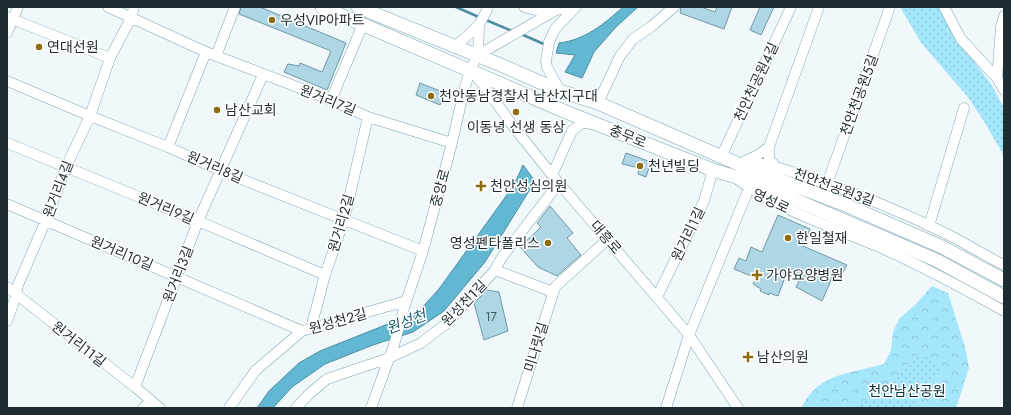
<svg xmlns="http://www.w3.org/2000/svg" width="1011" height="415" font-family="Jost,'Noto Sans KR',sans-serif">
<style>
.forest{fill:url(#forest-crowns)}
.park{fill:url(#park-dots)}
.water{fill:#62b8d2;stroke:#4d8ea2}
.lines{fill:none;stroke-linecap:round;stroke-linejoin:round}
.stream{stroke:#4d8ea2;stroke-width:2.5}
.building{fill:#aed6e4;stroke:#7198a5}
.minor-casing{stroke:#7ea5b2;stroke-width:11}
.major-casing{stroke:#7ea5b2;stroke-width:14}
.minor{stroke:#fff;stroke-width:10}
.major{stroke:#fff;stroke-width:13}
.poi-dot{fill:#8d6d10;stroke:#fff;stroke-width:1.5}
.labels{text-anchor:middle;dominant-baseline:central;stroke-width:3;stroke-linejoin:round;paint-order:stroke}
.number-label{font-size:12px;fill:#41575e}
.poi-label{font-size:14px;fill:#1d2d32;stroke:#fff;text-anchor:start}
.street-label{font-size:14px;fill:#1d2d32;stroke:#fff}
.park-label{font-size:14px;fill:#042f3a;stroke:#fff}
.water-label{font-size:15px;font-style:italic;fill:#195f71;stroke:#fff}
</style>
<defs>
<pattern id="forest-crowns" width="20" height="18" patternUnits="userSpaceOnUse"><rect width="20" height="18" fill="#a4e6fc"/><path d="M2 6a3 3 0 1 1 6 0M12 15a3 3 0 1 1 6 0" fill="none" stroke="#8dc6d8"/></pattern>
<pattern id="park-dots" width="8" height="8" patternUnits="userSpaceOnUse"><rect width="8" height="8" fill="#a4e6fc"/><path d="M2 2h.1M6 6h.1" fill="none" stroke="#8dc6d8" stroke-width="1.8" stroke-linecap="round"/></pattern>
</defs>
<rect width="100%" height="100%" fill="#f0f8fb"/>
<path class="forest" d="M932,286L948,293L965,347L969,368L956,408H916L926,393L915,355L898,377L891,384L883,390L852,408H801C819,372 850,374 884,364L891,350L893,332L899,319L917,303Z"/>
<path class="park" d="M900,7H940L958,40L991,84L1004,108V156L985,123L968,97L922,44Z
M914,355L932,357L939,369L937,377L916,408H852C861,401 873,397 882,391C896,381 905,368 914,355Z"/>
<path class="water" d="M623,7H638L616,27L594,52L582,78L565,72L575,55L556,53L559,43C585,40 604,24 623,7Z
M523,165L532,177L534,183L485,262L444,311L413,332L373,345L325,364L292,387L273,408H257L269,391L299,363L320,351L418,312L439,289L504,199L515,183Z"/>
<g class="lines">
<path class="stream" d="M456,7L481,18
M486,20L512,31
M521,34L546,45"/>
</g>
<path class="building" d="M241,7H260L346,43L327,90L284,72L288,64L299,66L300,63L322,72L331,51L239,14Z
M681,7H701L715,12L717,7H732L724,29L680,13Z
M760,7H774L761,35L750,30Z
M420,83L445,93L440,105L416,95Z
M626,153L651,162L646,177L638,174L639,168L622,164Z
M550,206L573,233L567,238L581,255L557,276L538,267L520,247L541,227L537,223Z
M778,215L810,229L803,246L847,265L838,281L832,278L822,301L796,287L801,277L787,272L778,296L769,293V295L760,291L761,289L753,284L756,278L734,269L739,258L746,261L751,247L762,252Z
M487,290L499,292L508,331L484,340L474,303Z"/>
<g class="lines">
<g class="minor-casing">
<path id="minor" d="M108,7L206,52L331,100L368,117L452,143
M524,7L539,11L552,10
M944,7L961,39L997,78
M1004,16L1001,27L997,78L1004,90
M7,17L110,58
M7,33L18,7
M456,46L479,25
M478,55L479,25L487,10V7
M216,56L235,7
M473,73L485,87L513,126L552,175L689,335L738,408
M7,81L90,116L168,147L221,171L423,251
M560,91L547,67L546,61L549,42L555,29L576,7
M331,100L363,24
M598,103L620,56L633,39L652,26L674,7
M7,143L198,221L325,275
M168,147L206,52
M721,157L791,7
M745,161L758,155L769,147
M740,163C764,161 787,170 810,178C856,193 902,212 945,233C965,243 984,255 1004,265
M776,167L769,159V147L819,7
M552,175L572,131L582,123L593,124
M737,179C779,210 830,226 877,246C920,265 963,288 1004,311
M827,184L890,7
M7,204L302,331
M929,226L964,108
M495,270L553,292
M7,287L135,387L160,408
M657,297L704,201L713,170
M7,321L16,296L18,285L46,220L66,167L90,116L110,58L131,18L134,7
M311,328L325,275L344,220L368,117
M135,387L198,221L263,75
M143,408L151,401
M229,408L256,370L302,331L406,301
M296,408L309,394L327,379L389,358L421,343L447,323L495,270L502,257L559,183
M371,408L394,345L405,305L423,251L452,143L463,94L470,70L478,55L556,10L573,7
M517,408L555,287L608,239
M666,408L689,335L749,188"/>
</g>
<g class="major-casing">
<path id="major" d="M322,7L566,112L713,170L756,183L936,260L1004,297
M358,7L501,65L560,91L598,103L736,163L848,206L942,247L1004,280"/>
</g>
<use href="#minor" class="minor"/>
<use href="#major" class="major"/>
</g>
<g class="poi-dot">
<circle cx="272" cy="20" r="4"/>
<circle cx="39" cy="47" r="4"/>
<circle cx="431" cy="96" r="4"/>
<circle cx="217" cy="110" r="4"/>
<circle cx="516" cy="112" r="4"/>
<circle cx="640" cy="166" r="4"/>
<path d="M479 180h4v4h4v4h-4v4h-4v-4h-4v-4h4z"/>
<circle cx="788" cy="238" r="4"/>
<circle cx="548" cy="243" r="4"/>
<path d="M755 269h4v4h4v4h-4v4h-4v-4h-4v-4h4z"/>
<path d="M746 351h4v4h4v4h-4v4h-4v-4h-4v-4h4z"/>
</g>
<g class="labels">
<g class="number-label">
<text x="491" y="317">17</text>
</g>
<g class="poi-label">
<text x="280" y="20">우성VIP아파트</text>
<text x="47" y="47">연대선원</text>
<text x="439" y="96">천안동남경찰서 남산지구대</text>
<text x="225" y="110">남산교회</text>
<text x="516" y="127" text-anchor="middle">이동녕 선생 동상</text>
<text x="648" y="166">천년빌딩</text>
<text x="490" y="186">천안성심의원</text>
<text x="796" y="238">한일철재</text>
<text x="540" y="243" text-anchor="end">영성펜타폴리스</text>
<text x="766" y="275">가야요양병원</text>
<text x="757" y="357">남산의원</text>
</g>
<g class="street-label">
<text transform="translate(756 82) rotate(-65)">천안천공원4길</text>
<text transform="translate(859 95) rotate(-70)">천안천공원5길</text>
<text transform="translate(328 100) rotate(22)">원거리7길</text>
<text transform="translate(628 136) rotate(22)">충무로</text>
<text transform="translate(215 167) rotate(23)">원거리8길</text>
<text transform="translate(834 187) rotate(20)">천안천공원3길</text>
<text transform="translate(440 188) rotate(-75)">중앙로</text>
<text transform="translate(58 189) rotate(-69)">원거리4길</text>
<text transform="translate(771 201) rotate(25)">영성로</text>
<text transform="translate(166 208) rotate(23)">원거리9길</text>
<text transform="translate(341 223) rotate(-74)">원거리2길</text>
<text transform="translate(688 234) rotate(-64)">원거리1길</text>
<text transform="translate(606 237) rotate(49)">대흥로</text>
<text transform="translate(122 253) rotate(23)">원거리10길</text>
<text transform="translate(178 274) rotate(-69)">원거리3길</text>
<text transform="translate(464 303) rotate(-46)">원성천1길</text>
<text transform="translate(338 321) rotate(-16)">원성천2길</text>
<text transform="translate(79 344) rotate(38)">원거리11길</text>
<text transform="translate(536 347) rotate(-73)">미나릿길</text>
</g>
<g class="park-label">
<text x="907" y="391">천안남산공원</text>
</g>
<g class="water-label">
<text transform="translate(406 322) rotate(-21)">원성천</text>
</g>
</g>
<rect width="1011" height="415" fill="none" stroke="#1d2d32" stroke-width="16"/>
</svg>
